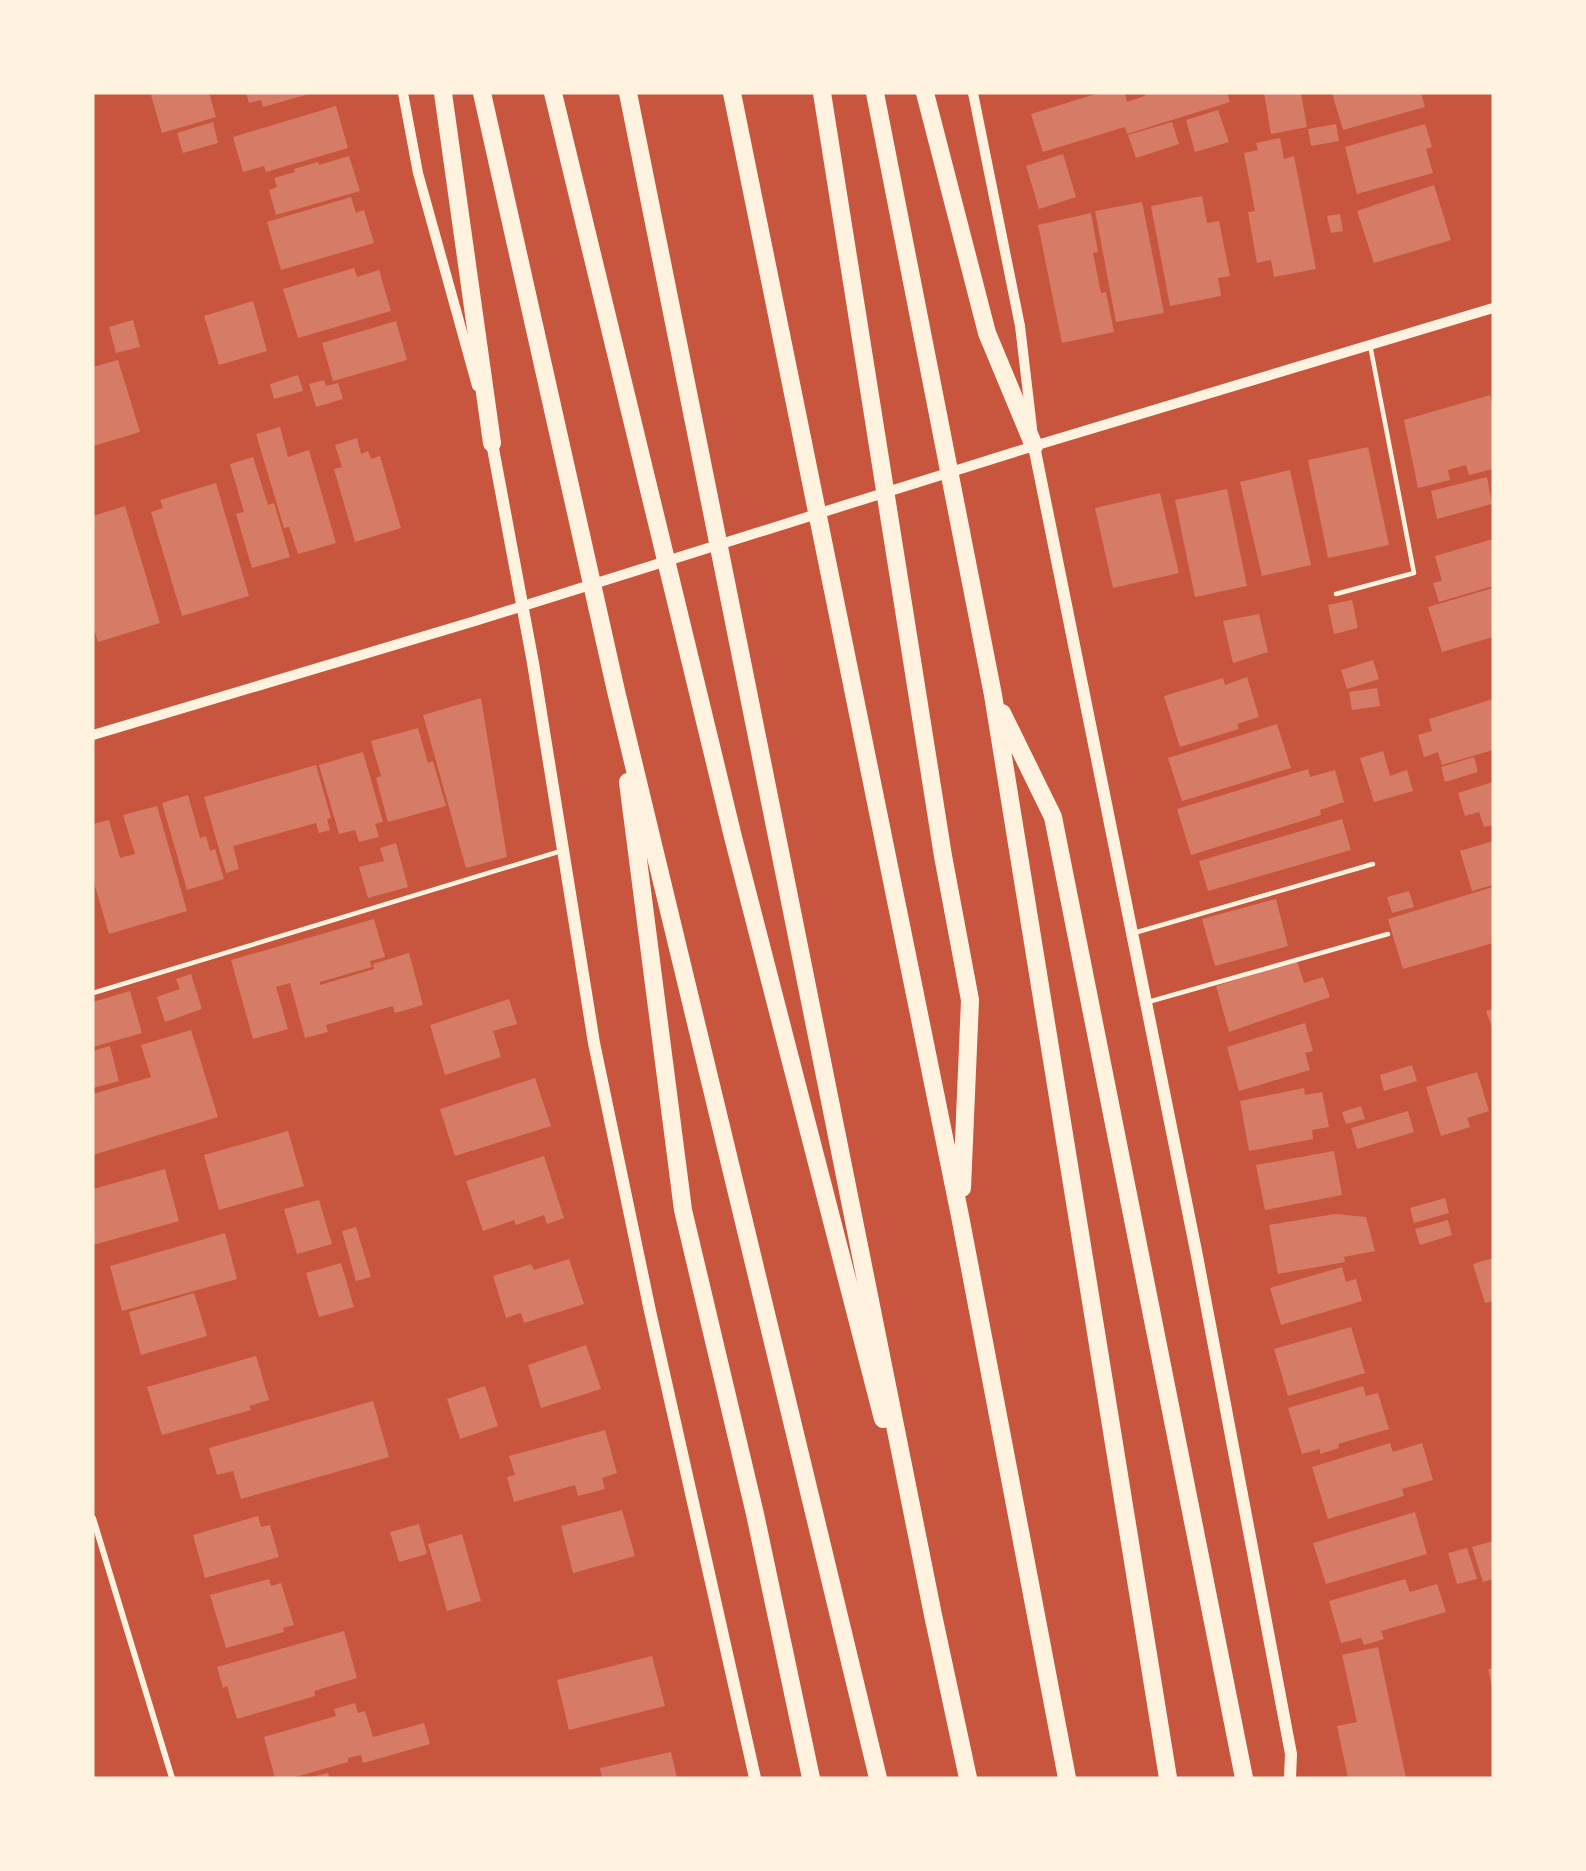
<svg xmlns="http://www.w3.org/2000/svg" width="1586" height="1871" font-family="Rubik,sans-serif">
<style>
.building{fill:#d67c66}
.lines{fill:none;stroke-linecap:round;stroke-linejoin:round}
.service{stroke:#fff3e0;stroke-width:4.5}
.minor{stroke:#fff3e0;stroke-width:6}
.tertiary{stroke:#fff3e0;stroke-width:10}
.secondary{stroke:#fff3e0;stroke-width:12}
.motorway{stroke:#fff3e0;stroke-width:18}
</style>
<rect width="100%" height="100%" fill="#c8553d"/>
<path class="building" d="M159,93H209L216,117L162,133L151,95Z
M246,93H309V94L263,107L261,100L249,103Z
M1099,93H1125L1127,102L1145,96L1144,93H1227L1230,102L1127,134L1125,127L1043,152L1031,114Z
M1264,93H1301L1307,127L1271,134Z
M1332,93H1421L1425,107L1343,130Z
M336,106L348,148L266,172L264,166L243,172L233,137Z
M1218,110L1229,142L1195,152L1186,120Z
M213,122L218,143L183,153L177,133Z
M1172,122L1179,144L1136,158L1128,135Z
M1336,124L1339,141L1311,146L1308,129Z
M1425,124L1432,147L1426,149L1433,173L1357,194L1345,147Z
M1280,138L1284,159L1294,156L1316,269L1274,277L1271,260L1257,263L1248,212L1255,211L1244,153L1258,150L1256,143Z
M1063,154L1076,197L1039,209L1026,166Z
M349,156L360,191L276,215L269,190L277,187L274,178L295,172L294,169L318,162L319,165Z
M1434,185L1451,240L1374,263L1357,211Z
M1202,196L1207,223L1219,221L1230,276L1218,278L1221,296L1170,306L1151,206Z
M351,197L356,213L364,210L374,243L281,270L267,222Z
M1142,202L1164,313L1116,322L1095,211Z
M1091,213L1098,252L1093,253L1101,293L1106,292L1114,332L1062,343L1038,225Z
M1340,214L1343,231L1331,233L1327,216Z
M354,268L357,277L379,270L391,311L298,338L283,289Z
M253,301L267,351L219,365L204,316Z
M133,320L140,347L116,353L109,327Z
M396,321L407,360L333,381L322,343Z
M118,360L140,432L93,446V367Z
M298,375L303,391L274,399L270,384Z
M324,380L326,386L338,383L343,399L316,407L309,384Z
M1490,395L1493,408V469L1469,475L1466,465L1448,470L1450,480L1418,488L1404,420Z
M280,427L288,457L309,450L336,543L298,554L289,527L284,528L256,434Z
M357,438L361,454L368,451L371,459L380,456L401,528L355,542L334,469L342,467L335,445Z
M1368,447L1389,545L1328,558L1308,460Z
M253,457L268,505L274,503L290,557L252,568L236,514L244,512L230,464Z
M1290,470L1311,565L1262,576L1240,482Z
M1487,477L1492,504L1437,519L1431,491Z
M216,483L249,596L182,616L151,512L163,508L160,500Z
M1227,489L1247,586L1195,597L1175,500Z
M1160,493L1179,573L1113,588L1095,508Z
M125,506L160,623L98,642L93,626V516Z
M1493,539V586L1439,602L1433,583L1442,581L1435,556Z
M1493,588V637L1442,652L1428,607Z
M1352,600L1358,628L1334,634L1328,605Z
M1259,614L1268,652L1233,663L1223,621Z
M1373,660L1379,679L1347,689L1341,670Z
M1247,677L1259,717L1237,724L1239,729L1180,747L1164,696L1223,678L1225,685Z
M1377,688L1380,706L1352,710L1349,692Z
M481,698L507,857L466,868L423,715Z
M1493,699V750L1442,765L1438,752L1424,757L1418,735L1432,731L1429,719Z
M1277,724L1291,768L1182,801L1168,758Z
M418,728L428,763L433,761L446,806L388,822L376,778L381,776L371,741Z
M1383,751L1390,776L1407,770L1413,791L1374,802L1360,758Z
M363,752L383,822L375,824L379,837L359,842L355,830L339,834L319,765Z
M1474,757L1478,772L1445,782L1441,767Z
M316,765L331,818L327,819L330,830L319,833L316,823L233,846L239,869L226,873L204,797Z
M1308,769L1310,777L1335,770L1344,802L1320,810L1321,815L1191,855L1177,809Z
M1493,782V825L1484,827L1479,812L1465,816L1458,793Z
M188,795L200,838L206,836L210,851L215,849L224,879L187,890L162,803Z
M157,806L187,911L109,934L93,879V824L109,820L120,858L135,854L123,815Z
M1342,819L1351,850L1208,891L1199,861Z
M1493,841V885L1472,891L1460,851Z
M396,843L408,887L368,898L359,867L384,861L380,848Z
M1493,887V943L1403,969L1388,919Z
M1409,891L1414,907L1392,913L1387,897Z
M1276,899L1288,946L1215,966L1202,919Z
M374,919L385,957L370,961L372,967L320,982V985L374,969L373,964L409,953L423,1005L395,1013L393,1006L326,1025L328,1032L305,1038L290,983L276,987L288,1029L253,1039L231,960Z
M1297,961L1304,983L1323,977L1330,997L1229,1032L1216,986Z
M191,974L202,1009L165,1022L157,997L180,989L176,979Z
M130,991L142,1033L93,1047V1002Z
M509,999L517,1024L493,1031L501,1057L445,1075L430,1025Z
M1493,1009V1030L1486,1011Z
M1305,1023L1313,1051L1305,1053L1310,1070L1239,1091L1227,1047Z
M191,1030L218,1117L93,1155V1094L151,1077L141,1045Z
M110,1046L119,1081L93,1088V1051Z
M1412,1065L1417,1081L1384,1091L1380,1075Z
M1477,1072L1489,1111L1467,1118L1470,1127L1441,1136L1426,1087Z
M535,1078L551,1126L455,1156L440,1109Z
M1304,1088L1305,1095L1322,1092L1329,1127L1312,1130L1313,1139L1249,1151L1240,1101Z
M1361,1106L1365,1119L1346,1124L1342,1112Z
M1408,1111L1414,1132L1357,1149L1351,1128Z
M288,1131L304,1186L219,1210L204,1155Z
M1334,1151L1342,1195L1265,1210L1256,1165Z
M544,1156L564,1218L547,1224L544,1215L516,1225L514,1220L483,1231L466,1181Z
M165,1169L179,1221L93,1245V1189Z
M1445,1198L1449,1213L1414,1223L1410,1208Z
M319,1200L332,1244L297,1254L284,1209Z
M1335,1214L1366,1217L1375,1251L1344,1257L1345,1262L1278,1274L1269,1225Z
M1448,1220L1452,1235L1420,1245L1415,1229Z
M356,1227L371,1277L356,1281L342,1231Z
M225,1233L237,1279L122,1311L110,1266Z
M1493,1258V1301L1485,1303L1473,1264Z
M569,1259L584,1304L524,1323L521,1313L506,1318L493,1276L531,1264L534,1270Z
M341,1263L354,1307L319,1317L306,1273Z
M1342,1267L1346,1282L1356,1279L1362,1301L1281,1325L1270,1288Z
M194,1293L207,1336L141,1355L129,1312Z
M1351,1327L1365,1373L1288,1396L1274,1349Z
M586,1345L601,1389L541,1408L528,1365Z
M256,1356L269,1400L249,1406L251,1410L162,1435L147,1387Z
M485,1386L498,1426L460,1439L447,1399Z
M1363,1386L1366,1396L1378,1393L1389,1429L1338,1444L1339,1448L1320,1454V1449L1302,1454L1288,1408Z
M373,1401L389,1457L241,1499L233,1471L217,1475L209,1448Z
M605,1430L617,1473L602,1478L605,1489L578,1496L575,1485L514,1502L507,1477L515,1475L509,1456Z
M1390,1443L1393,1452L1422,1443L1433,1480L1402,1489L1404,1496L1328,1519L1312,1467Z
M622,1510L635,1556L573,1573L561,1526Z
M1415,1512L1427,1554L1326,1584L1313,1543Z
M258,1516L261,1527L270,1525L279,1557L205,1578L193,1535Z
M419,1524L427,1554L399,1562L390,1532Z
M462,1534L481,1601L447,1611L428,1544Z
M1493,1541V1579L1483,1582L1472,1547Z
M1467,1548L1477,1579L1457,1584L1448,1553Z
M269,1579L271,1586L281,1583L294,1625L283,1628L284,1632L226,1648L210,1595Z
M1405,1579L1410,1592L1437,1584L1446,1612L1381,1631L1384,1639L1364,1645L1361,1638L1341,1643L1329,1601Z
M344,1631L357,1678L314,1691L315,1696L237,1719L227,1686L223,1688L217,1667Z
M1378,1647L1406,1778H1348L1337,1726L1357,1722L1342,1655Z
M652,1656L665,1706L569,1730L557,1680Z
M1493,1668V1688H1492L1488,1669Z
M355,1703L358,1713L365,1711L373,1737L424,1723L430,1744L363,1763L361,1755L348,1758V1762L292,1778H275L264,1737L336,1716L334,1709Z
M671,1752L677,1778H602L600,1768Z
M328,1773L330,1778H311V1777Z"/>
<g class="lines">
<path class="service" d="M1336,594L1414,573L1370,345
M1134,933L1373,864
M93,993L561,851
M1148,1002L1388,934"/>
<path class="minor" d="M93,1518L172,1778"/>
<path class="tertiary" d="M403,93L418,173L477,386
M973,93L1020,326L1032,428
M93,735L475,621L1034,446L1493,308"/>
<path class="secondary" d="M492,443L533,663L594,1043L650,1311L755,1778
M1034,446L1197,1256L1291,1754L1290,1778"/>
<path class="motorway" d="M443,93L492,443
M482,93L616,691L878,1778
M553,93L733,837L883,1419
M628,93L933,1615L968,1778
M732,93L960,1216L1067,1778
M822,93L943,856L970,1000L962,1188
M875,93L993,695L1168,1778
M925,93L987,333L1034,446
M1002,713L1053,817L1244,1778
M628,782L683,1210L755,1514L811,1778"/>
</g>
<rect width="1586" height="1871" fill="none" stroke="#fff3e0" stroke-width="189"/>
</svg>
